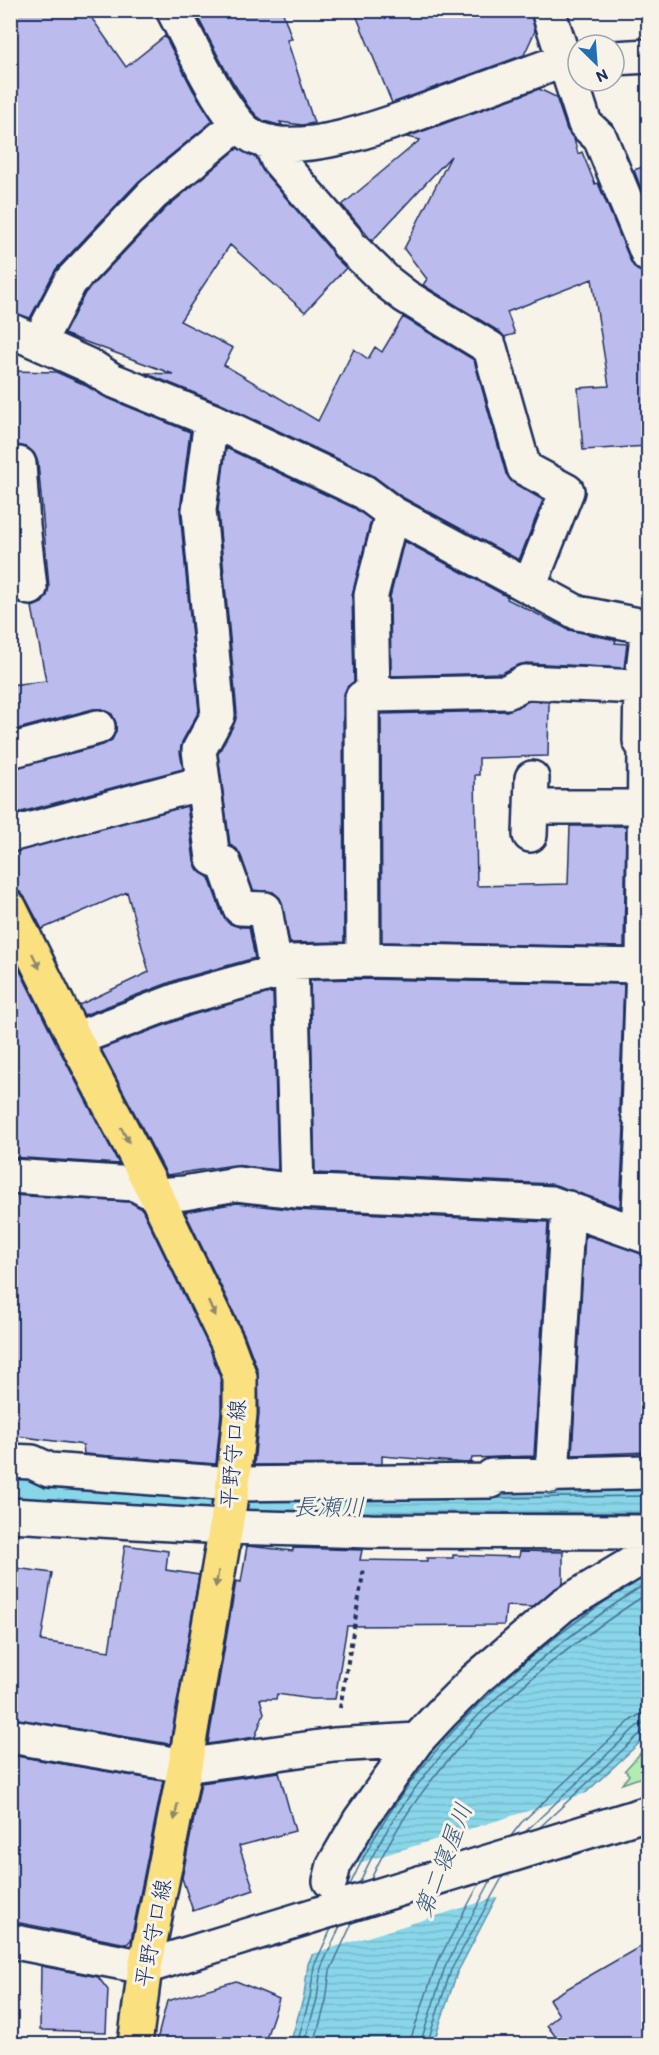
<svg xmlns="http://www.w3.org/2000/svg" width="659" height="2055" font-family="Itim,'Klee One',sans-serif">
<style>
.green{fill:#b1ecb1;stroke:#668e88;stroke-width:1.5}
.water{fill:url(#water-rules);stroke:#5d93b1;stroke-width:1.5}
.pier{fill:#f7f3e8}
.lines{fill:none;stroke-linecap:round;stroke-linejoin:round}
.shore{stroke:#477296;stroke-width:1.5}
.river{stroke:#89d6e9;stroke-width:70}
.building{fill:#bbbced;stroke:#1b2f5e;stroke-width:1.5}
.minor-casing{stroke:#1b2f5e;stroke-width:38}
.major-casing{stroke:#1b2f5e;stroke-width:38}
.path{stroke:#1b2f5e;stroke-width:4;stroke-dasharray:4.5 4.5;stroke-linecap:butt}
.minor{stroke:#f7f3e8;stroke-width:33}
.major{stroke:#fbe080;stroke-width:33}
.oneway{fill:#8b886f}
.labels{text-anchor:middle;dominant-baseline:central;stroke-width:6;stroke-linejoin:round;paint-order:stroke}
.street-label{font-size:22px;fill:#1b2f5e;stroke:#f7f3e8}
.water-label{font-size:24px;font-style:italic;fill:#365981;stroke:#f7f3e8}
</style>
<defs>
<pattern id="water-rules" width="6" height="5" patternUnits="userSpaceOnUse" patternTransform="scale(1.5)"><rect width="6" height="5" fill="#89d6e9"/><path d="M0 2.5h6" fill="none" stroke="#76b8ca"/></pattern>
</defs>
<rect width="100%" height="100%" fill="#f7f3e8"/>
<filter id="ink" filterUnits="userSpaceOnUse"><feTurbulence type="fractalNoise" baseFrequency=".0167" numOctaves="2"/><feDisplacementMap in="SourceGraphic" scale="12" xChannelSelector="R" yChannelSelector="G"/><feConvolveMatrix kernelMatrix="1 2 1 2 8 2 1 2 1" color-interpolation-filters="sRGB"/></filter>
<g filter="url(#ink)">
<path class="green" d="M648,1745V1775L622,1784L629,1775L625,1770Z"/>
<path class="water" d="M648,1490V1519L211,1518L215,1493L242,1495Z
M648,1567V1735L536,1839L501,1889L457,1973L433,2044H290L304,1996L308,1964L364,1841L411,1771L450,1725L498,1678L585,1608Z"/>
<path class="pier" d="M590,1792L538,1841L501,1896L309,1955L349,1866Z"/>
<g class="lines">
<path class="shore" d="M496,1498L648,1496
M503,1513H648
M540,1827L642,1732L648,1730
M525,1832L637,1726L648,1723
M511,1836L521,1823L631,1720L639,1715L648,1714
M371,1879C426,1756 538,1665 648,1593
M360,1882C418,1752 531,1658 648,1582
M350,1885C406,1762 508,1664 621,1591
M297,2044L310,1997L314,1966L331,1929
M304,2044L317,1999L321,1968L340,1926
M314,2044L326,2001L330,1971L352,1923
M411,2044L412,2035L437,1963L479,1884
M420,2044L445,1967L491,1880
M427,2044L451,1970L503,1876"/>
<path class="river" d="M10,1487C111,1493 209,1506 309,1506"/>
</g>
<path class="building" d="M10,10H86L126,67L165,36L193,90L213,121L139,181L56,269L30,318L10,311Z
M194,10H282L292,39L287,40L314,123L302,125L280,122L282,125H279L264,121L257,116L248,106L226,71Z
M354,10H530L535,31L524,55L392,103Z
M539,89L556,97L567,130L574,139L578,154L582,152L595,184L598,183L631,262L637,270L648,273V446L583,450L578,388L609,386L592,279L507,312L515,334L504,337L500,332L423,285L427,279L404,249L451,156L372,241L342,205L420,140L407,137Z
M238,148L256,157L263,171L329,248L334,256L346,268L305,312L230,245L180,321L233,348L224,365L318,421L354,349L368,359L375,347L382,352L403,317L474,360L506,474L515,484L543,500L519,560L402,497L372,475L219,403L145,373L173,374L64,334L85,293L166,208Z
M648,165V207L634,170Z
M10,371L56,372L83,384L105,397L190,432L180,511L199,711L182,742L180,752L183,769L10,815V769L103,745L112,740L116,731V723L112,714L102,709H93L10,731V685L46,681L32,607L42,603L47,596L49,587L38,462L34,453L28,448L18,445L10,448Z
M226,448L354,508L371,520L352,595L354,682L347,687L343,698L344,942L290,943L280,898L273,892L253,890L241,856L237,849L230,845L218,754L234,724L237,713L218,510Z
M404,541L508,597L507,599L569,630L616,640L615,643L627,644L624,668L526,663L516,666L502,673L391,676L390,597Z
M529,701L549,702L548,756L479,758V775H475L477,886L568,884L570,826H626L624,947L382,942L381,714L507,711Z
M187,806L194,861L198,870L209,878L222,914L228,923L239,927H249L255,958L179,979L84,1015L79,1005L149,972L127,892L42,929L26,899L20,892L10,889V853Z
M10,951L58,1047L119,1164L10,1157Z
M363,979L624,984L619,1111L624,1128L620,1207L552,1184L315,1173L310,980Z
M273,992L278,1170L234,1165L167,1175L101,1049L192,1015Z
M10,1195L130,1202L142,1209L210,1349L221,1380V1413L216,1464L84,1454L83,1445L10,1435Z
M237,1203L296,1210L548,1222L534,1456L472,1458L471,1462L466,1463L382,1456V1464L254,1465L259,1414L258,1371L244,1334L185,1212Z
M585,1235L648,1255V1452L572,1455Z
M125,1545L168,1551L166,1570L199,1575L170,1744L10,1718V1603L16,1568L52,1573L41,1641L109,1651Z
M247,1546L293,1551V1548L362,1550L360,1560L427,1561V1558H453V1555L519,1557L520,1551L563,1552V1583L532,1607L506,1606L504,1625L347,1626L335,1699H312L277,1694L276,1699H260L264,1713L255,1737L208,1744L236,1581L241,1582Z
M10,1755L163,1781L131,1940L127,1944L10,1921Z
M279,1772L295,1831L239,1846L254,1890L193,1911L182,1878L201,1783Z
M648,1942V2044H561L547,2025L559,2015L549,1999Z
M41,1966L98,1977L108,1990L106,2032L40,2030Z
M236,1981L279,1999L264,2044H156L167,2001Z"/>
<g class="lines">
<g class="minor-casing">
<path id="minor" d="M173,10C189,40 227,126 256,138C306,160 401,119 449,102C488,88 526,74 565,60H578
M548,10L585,124L600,138L648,255
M614,58L648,56
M270,142L277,159L346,239L347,243L387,282L405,296L490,348L524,468L567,491L529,587
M10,330L92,367L112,380L211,420L364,492L392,513L578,613L648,627
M39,342L70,282L153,194L238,124
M211,420L199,510L218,715L199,750L213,859L224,863L240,908L265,909L276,972
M19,464L23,525L30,588
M373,695L507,692L525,682L641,687
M10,751L98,727
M532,778L531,807H645
M10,835L202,783
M530,835L531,807
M363,960L362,698L373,695L371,595L392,513
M291,962L297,1191
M75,1039L186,997L276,972L291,962L363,960L643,966
M10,1176L135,1184L156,1195L184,1193L237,1184L297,1191L551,1203L648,1237
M638,1233L643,1125L638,1112L643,966L645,749L640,741L641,687L648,628
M10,1461L32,1462L49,1470L232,1484L491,1481L492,1476L648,1472
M552,1476L568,1208
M10,1515L225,1527L370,1531L648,1532
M10,1736L185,1766L334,1745L417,1740
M330,1881L334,1865L360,1820L417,1740L442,1713L476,1679L563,1605L648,1554
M10,1941L145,1967L648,1813"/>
</g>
<g class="major-casing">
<path id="major" d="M10,908L75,1039L156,1195L227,1342L240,1377V1414L232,1491L185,1766L145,1967L135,2044"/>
</g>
<path class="path" d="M340,1708L364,1568"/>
<use href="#minor" class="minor"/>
<use href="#major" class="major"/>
</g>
<defs><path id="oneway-solid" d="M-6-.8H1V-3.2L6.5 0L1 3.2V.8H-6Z" transform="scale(1.5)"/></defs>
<g class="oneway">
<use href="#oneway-solid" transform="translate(36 961) rotate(64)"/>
<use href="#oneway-solid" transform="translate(125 1135) rotate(62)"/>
<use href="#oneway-solid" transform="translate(212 1309) rotate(64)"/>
<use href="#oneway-solid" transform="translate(217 1579) rotate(100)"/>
<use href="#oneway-solid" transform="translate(176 1812) rotate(101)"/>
</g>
</g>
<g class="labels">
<g class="street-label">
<text transform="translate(233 1454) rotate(-85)">平野守口線</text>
<text transform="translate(153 1933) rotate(-79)">平野守口線</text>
</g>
<g class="water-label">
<text x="329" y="1506">長瀬川</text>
<text transform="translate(443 1860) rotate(-69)">第二寝屋川</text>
</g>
</g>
<rect width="659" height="2055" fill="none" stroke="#f7f3e8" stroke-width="36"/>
<rect x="18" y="18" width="623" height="2019" fill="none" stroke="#1b2f5e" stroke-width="2" filter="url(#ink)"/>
<g transform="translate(596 63) rotate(155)"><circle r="28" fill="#f7f3e8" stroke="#9fa5b1" stroke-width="1.5"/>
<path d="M0-4.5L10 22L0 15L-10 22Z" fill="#1f6fb2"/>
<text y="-9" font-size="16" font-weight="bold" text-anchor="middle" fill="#1b2f5e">N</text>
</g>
</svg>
